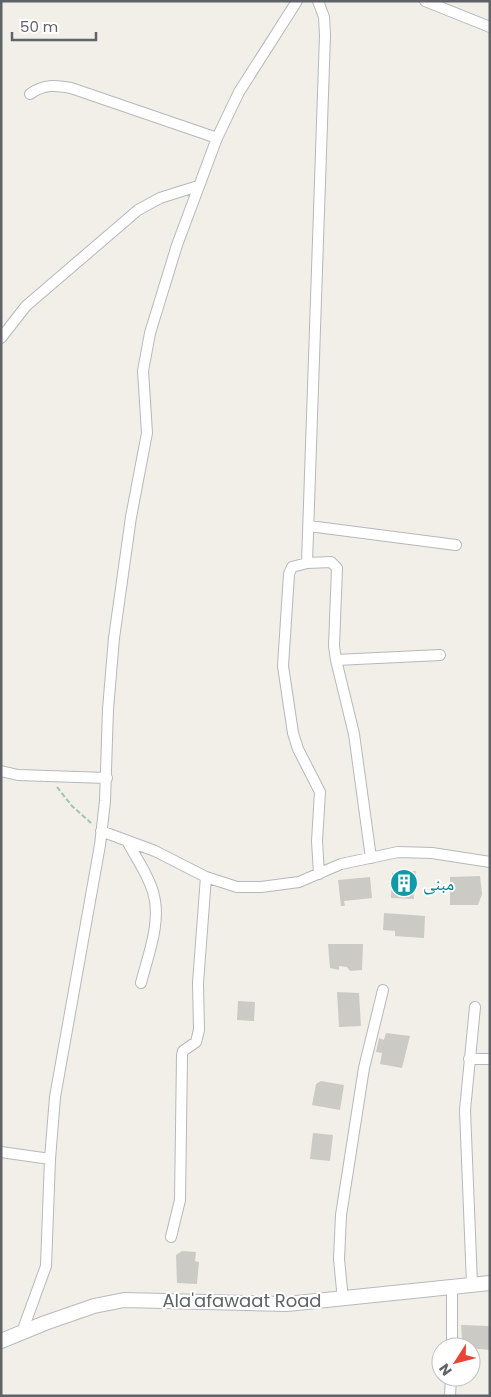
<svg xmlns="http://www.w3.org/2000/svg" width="491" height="1397" font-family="Poppins,'Noto Naskh Arabic',sans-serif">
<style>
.building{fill:#cccac5}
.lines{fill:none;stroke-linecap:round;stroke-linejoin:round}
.street-casing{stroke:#b5b8bc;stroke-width:12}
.secondary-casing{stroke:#b6babf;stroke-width:16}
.path{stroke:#9cc7a9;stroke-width:2;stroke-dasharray:5 2.5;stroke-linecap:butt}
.street{stroke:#fff;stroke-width:10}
.secondary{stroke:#fff;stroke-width:14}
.labels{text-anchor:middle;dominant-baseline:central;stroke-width:4;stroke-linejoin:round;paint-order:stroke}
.culture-label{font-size:18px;fill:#0d838f;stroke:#fff;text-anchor:start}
.street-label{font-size:18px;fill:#5f6368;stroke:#fff}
</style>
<rect width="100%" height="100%" fill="#f1efe8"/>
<path class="building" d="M416,871L415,878L418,880L413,887L414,899L391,898L392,873Z
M480,876L482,894L478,905H450V877Z
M370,877L372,898L344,901L345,906H341L338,880Z
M384,913L425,916L424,938L395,936V931L383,930Z
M328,944H363L362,970L350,971L347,967L339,966V970L330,968Z
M337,992L359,993L361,1026L339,1027Z
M238,1001L255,1002L254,1021L237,1020Z
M386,1033L410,1036L402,1068L380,1064L382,1053L376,1052L379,1038L384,1040Z
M321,1081L344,1085L340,1110L312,1105L316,1084Z
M313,1133L333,1135L330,1161L310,1159Z
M182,1251L196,1252L195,1261L199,1262L197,1284L177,1283L176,1255Z
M461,1325L490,1326V1350L457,1347V1340H462Z"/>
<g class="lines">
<g class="street-casing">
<path id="street" d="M318,1L324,17L325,35L307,563L292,567L289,574L283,666L293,733L298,749L320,792L317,841L319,874
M425,1L490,27
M30,94C44,84 55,85 71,88L217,138
M1,338L26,306L138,210L160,198L198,186
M309,526L456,545
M307,563L331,562L337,568L334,646L336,660L354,734L371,858
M336,660L440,655
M1,771L18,775L107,778
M101,831L155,851L206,877L237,887H261L299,882L341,864L398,852L432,853L490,862
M127,841C136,858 148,874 153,892C162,921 148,955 141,983
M469,1059H490
M1,1152L50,1159
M171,1237L180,1200L182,1055L183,1051L196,1042L199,1030L198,983L206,877
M472,1284L465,1110L475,1007
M343,1300L339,1259L341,1215L364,1068L383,990
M22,1332L46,1266L50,1159L55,1097L100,845L105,801L108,709L114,638L131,517L147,433L143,371L150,333L177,245L217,138L239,92L297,1
M452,1347V1287
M450,1396L451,1377"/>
</g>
<g class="secondary-casing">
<path id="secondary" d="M1,1341L45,1323L94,1306L124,1300L287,1304L490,1283"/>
</g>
<path class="path" d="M57,787L72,806L91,823"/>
<use href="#street" class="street"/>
<use href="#secondary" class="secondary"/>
</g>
<defs>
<g id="building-disc" transform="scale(1.4375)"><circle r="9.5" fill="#0f9aa8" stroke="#fff"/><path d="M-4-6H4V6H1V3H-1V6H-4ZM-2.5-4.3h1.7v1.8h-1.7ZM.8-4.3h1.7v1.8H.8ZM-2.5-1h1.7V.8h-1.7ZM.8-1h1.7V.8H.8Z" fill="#fff"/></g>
</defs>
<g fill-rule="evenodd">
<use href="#building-disc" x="404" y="883"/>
</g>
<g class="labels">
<g class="culture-label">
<text x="423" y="883">مبنى</text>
</g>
<g class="street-label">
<text x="242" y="1300">Ala'afawaat Road</text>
</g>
</g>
<rect width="491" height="1397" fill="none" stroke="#5f6368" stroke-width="5"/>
<g transform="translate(456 1362) rotate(234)"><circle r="24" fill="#ffffff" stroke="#bfc1c3"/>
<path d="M0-4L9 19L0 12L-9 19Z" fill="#ea4335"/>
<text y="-8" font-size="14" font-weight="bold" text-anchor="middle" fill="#5f6368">N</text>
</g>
<path d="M12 32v8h84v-8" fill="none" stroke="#5f6368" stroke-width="2.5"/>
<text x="20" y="32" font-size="15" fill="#5f6368" stroke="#ffffff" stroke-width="4" paint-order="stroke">50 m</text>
</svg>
